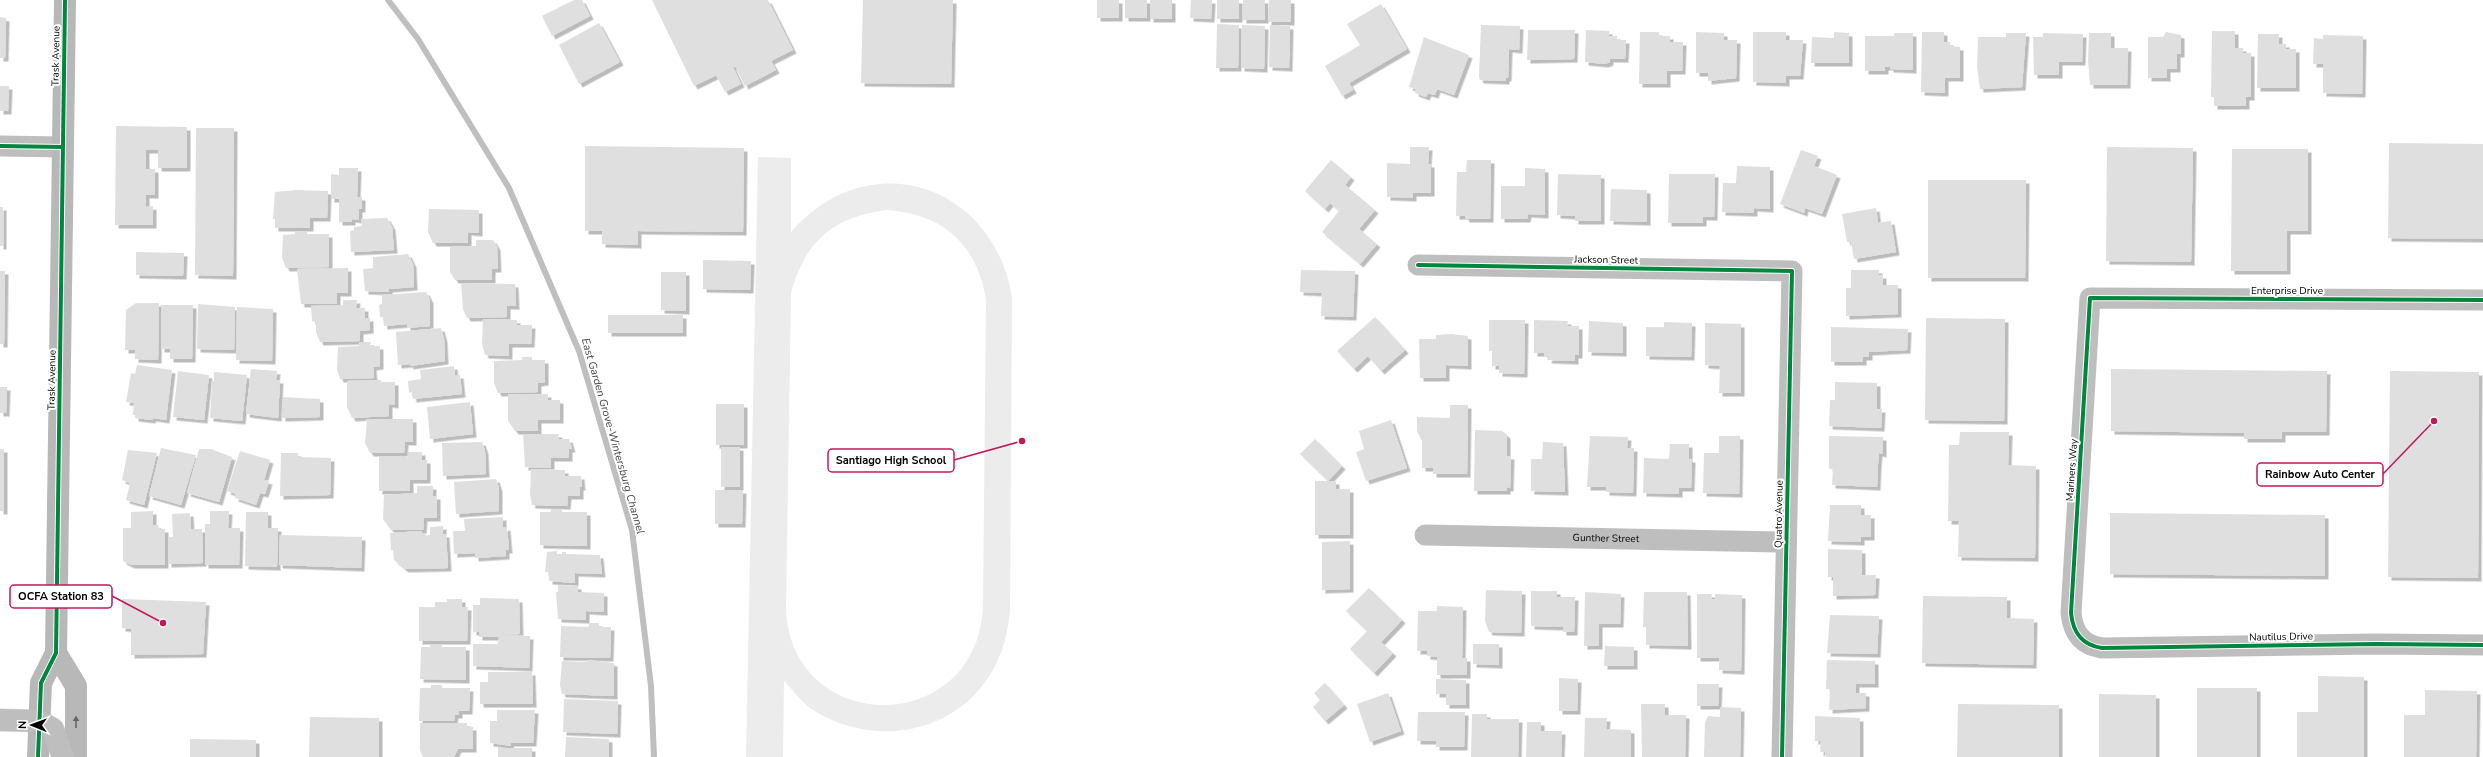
<svg xmlns="http://www.w3.org/2000/svg" width="2483" height="757" font-family="'Nunito Sans',sans-serif">
<style>
.garden{fill:#ececec;fill-rule:evenodd}
.lines{fill:none;stroke-linecap:round;stroke-linejoin:round}
.stream{stroke:#bfbfbf;stroke-width:6}
.building{fill:#dfdfdf;filter:url(#shadow)}
.highway-casing{stroke:#dbdbdb;stroke-width:23}
.street{stroke:#bebebe;stroke-width:21}
.secondary{stroke:#b8b8b8;stroke-width:22}
.highway{stroke:#bebebe;stroke-width:22}
.cycleway-casing{stroke:#fff;stroke-width:6}
.cycleway{stroke:#00873e;stroke-width:4}
.oneway{fill:#656565}
.labels{text-anchor:middle;dominant-baseline:central;stroke-width:4;stroke-linejoin:round;paint-order:stroke}
.street-label{font-size:10px;fill:#000;stroke:#fff}
.water-label{font-size:11px;font-style:italic;fill:#444;stroke:#fff}
.leader{fill:none;stroke:#c2185b;stroke-width:1.5}
.callout-dot{fill:#c2185b;stroke:#fff;stroke-width:1.5}
.callout{fill:#fff;stroke:#c2185b;stroke-width:1.5}
.callout-label{font-size:11px;text-anchor:middle;font-weight:bold;fill:#000}
</style>
<defs>
<filter id="shadow"><feDropShadow dx="3.5" dy="3.5" stdDeviation="0" flood-color="#0004"/></filter>
</defs>
<rect width="100%" height="100%" fill="#fff"/>
<path class="garden" d="M758,157L791,158V232C868,143 994,183 1012,298L1010,611C1008,626 1006,641 1000,655C970,730 883,751 816,712C803,705 795,692 784,681L783,757H746ZM887,210C943,214 977,244 986,300L983,607C976,739 790,736 786,608L791,293C805,241 833,217 887,210Z"/>
<g class="lines">
<path class="stream" d="M388,0L418,39L509,188L579,351L632,530L651,686L654,757"/>
</g>
<path class="building" d="M574,0H582L590,16L552,36L542,16Z
M652,0H768L793,50L771,61L776,70L745,86L735,66L694,86Z
M863,0H953L951,84L861,83Z
M1097,0H1119V18H1097Z
M1125,0H1147V18H1125Z
M1150,0H1172V19H1150Z
M1191,0H1212L1211,19L1190,18Z
M1217,0H1239V19H1217Z
M1243,0H1265V20H1243Z
M1269,0H1291V22H1268Z
M1381,4L1407,49L1349,83L1353,90L1342,96L1325,66L1360,45L1347,24Z
M0,17L6,18L5,58H0Z
M599,23L620,62L579,84L559,45Z
M1217,24L1239,25L1238,68H1216Z
M1242,25L1265,26L1264,69L1241,68Z
M1270,25L1290,26L1289,68L1269,67Z
M1481,25L1520,26L1519,50L1509,49L1508,78H1506V81L1480,80L1479,77Z
M1528,30H1575L1574,59L1527,60Z
M1586,30L1609,31V36H1617V40H1626L1625,59H1610V62L1605,64L1585,62Z
M2212,31H2235V48H2243V53H2251V97H2246V106H2214V97H2211Z
M1640,32H1659V36H1670V42H1683L1682,71H1667V84H1639Z
M1696,32L1724,33V40H1737L1736,78L1708,81V73H1696Z
M1753,32H1786V40H1803L1800,76H1786V83L1753,82Z
M1834,32L1849,33V63H1811L1812,37L1834,38Z
M1922,32H1944V42H1950V46L1960,47V78H1945V93L1921,92Z
M2166,32L2181,35V54H2177V69H2167V78H2148V37H2163Z
M1894,33H1913V70L1890,69V67H1885V71H1865V36H1894Z
M2006,33H2026L2022,87L1980,89L1977,67L1978,37H2006Z
M2043,33L2083,34L2082,62H2059V75H2034L2033,37H2043Z
M2089,33H2111V48H2128L2127,85H2090L2088,60Z
M2258,34H2279V44H2286V49H2296V88H2257Z
M2323,35L2363,36L2362,94L2323,93V64H2313L2314,38L2323,39Z
M1424,37L1469,55L1454,95L1437,89L1435,95L1428,93L1426,97L1415,93L1416,89L1409,87Z
M733,67L741,84L725,92L716,75Z
M0,86H9L8,111H0Z
M116,126L187,127V168H158V150H146V169H155V195H146V207L153,206V225H115Z
M196,128H234L233,276L195,275Z
M2389,143L2483,144V239L2388,238Z
M585,146L744,148L743,232L638,231V245L602,244V231H585Z
M1410,147H1429L1428,164H1431V193H1413V198L1387,197V163L1410,164Z
M2107,147L2193,148L2191,262L2106,261Z
M2232,149H2308V231H2287V271H2231Z
M1801,150L1818,156L1814,166L1837,175L1822,214L1805,208L1804,213L1780,204Z
M1331,160L1351,177L1345,185L1375,210L1359,229L1377,244L1360,264L1322,232L1339,211L1330,203L1325,209L1305,191Z
M1467,160H1491L1490,219H1466L1465,216H1456L1457,172H1466Z
M1737,166L1770,167V209L1754,208V213L1722,212L1723,183H1736Z
M339,168H358L357,197H362V209H359V220L352,219V222H339V199H331V174L339,175Z
M1525,168L1545,169V215L1528,214L1527,219H1501V186H1525Z
M1558,174L1601,175V221H1575V216L1557,215Z
M1669,174H1715L1714,217H1703V223H1668Z
M1928,180H2026L2025,278H1928Z
M1611,189L1647,190V222L1610,221Z
M297,190L328,191L327,218H310V228H275V219H273L275,192Z
M0,207H3V246H0Z
M1876,208L1878,223L1891,221L1896,252L1854,259L1851,242H1847L1842,214Z
M429,209L479,210V233L468,232V243H433L428,232Z
M387,218L392,227L394,250L351,252L350,231L354,230V227L362,226L361,219Z
M295,231H307V234H329V267L286,268L282,258L283,235L295,234Z
M476,240H493L497,247L498,269H492V280H455L450,272V246H476Z
M136,252L184,253L183,276L136,275Z
M408,254L413,264L414,287L389,289V292L365,291L363,269L373,268V257Z
M703,260L751,261L750,290L703,289Z
M348,268V293H337V304H301L297,269Z
M1301,270L1355,271L1353,317L1321,316L1322,293L1300,292Z
M1851,270H1879V275H1883V285H1898V314L1846,316V288H1851Z
M0,271H5L4,344H0Z
M661,272H686V311L661,310Z
M461,283L515,284L516,306H507V317L467,318L463,309Z
M426,292L430,300V326L407,328V324L384,326L383,317H380L379,305L382,304V295Z
M343,300H357L356,308H365V318H370V330L360,331V341L320,342L316,332V322L312,321L311,306L343,305Z
M136,303H159L158,360L135,359V350H125L126,310Z
M198,304L235,307L234,350L197,349Z
M161,305H193L192,359H170V349H161Z
M237,307L273,309L272,361L236,360Z
M608,315H683V333H608Z
M1375,317L1405,350L1381,371L1368,356L1354,369L1337,351Z
M1926,318L2005,319L2004,421L1925,420Z
M483,319L517,320V325H532L531,344H509V356L485,355L482,344Z
M1489,320H1525L1524,374L1499,373V366H1492V351H1489Z
M1534,320L1568,321L1567,326H1579V355H1575V361L1548,360L1549,356H1544V353H1534Z
M1589,321L1623,323V353L1588,352Z
M1664,322L1692,323L1691,357L1646,356V327H1664Z
M1705,323L1741,324V393H1719L1720,366L1705,365Z
M1831,327L1908,329L1907,350L1869,352V357H1863V362H1831Z
M441,328L444,339L445,361L410,366V364L398,365L396,332Z
M1451,334L1468,336V366L1446,365V378H1420L1419,339H1436V335Z
M359,342H371L370,346H380V366L373,367L374,378L340,379L337,369L338,347L359,346Z
M522,357H532V360H545V382L538,383V392L498,393L494,383V361L522,360Z
M137,365L172,370L166,420L153,418L152,420L135,418V415H133L134,403L126,402L131,373L135,374Z
M454,366L455,375H460L462,394L413,399L412,392L409,393L408,381L421,379L420,370Z
M251,369L277,371L276,380H280L278,418L246,414Z
M2111,369L2327,371L2326,432H2282V439H2244V433L2111,431Z
M178,371L209,375L204,420L173,417Z
M2390,371L2479,372L2478,578L2388,577Z
M214,372L247,375L242,421L210,418L212,381H214Z
M381,380V382H395V405L389,404V416L352,418L347,407V381Z
M1835,382L1877,383V409H1882L1881,428L1829,426L1830,400H1835Z
M0,387H7L6,413H0Z
M508,394H548V400H560V420H538V431H515L508,421Z
M282,397L320,399V417L282,418Z
M470,402L473,434L430,439L427,407Z
M716,404H744V445H716Z
M1450,405H1468L1467,474H1433V468H1422V441L1417,431V417L1450,418Z
M367,419H413V442H405L404,453H370L365,443Z
M1391,420L1407,468L1366,481L1356,452L1364,449L1359,431Z
M1475,430L1502,431L1507,435V456H1511L1510,488H1507V491H1474Z
M1960,432H2009L2008,465L2036,466L2035,558L1958,557L1959,521H1948L1949,445H1959Z
M523,434H559L558,439H569L572,449H569V458H551V468L525,467Z
M1590,436L1628,437L1627,448H1634L1633,493L1606,492V487H1587Z
M1719,436H1740L1739,494L1703,493L1704,453H1719Z
M1829,436L1883,437V454L1879,453L1878,464L1877,487L1832,485L1833,469H1829Z
M1315,439L1342,466L1328,481L1300,454Z
M482,442L485,451L486,474L443,476L442,443Z
M1543,442L1563,443L1565,492L1531,491V459H1542Z
M1670,444H1689V459H1692L1691,488H1679V494L1643,493L1644,458L1669,459Z
M721,447H740V487H721Z
M161,448L196,455L181,505L149,496Z
M0,449H4V511H0Z
M199,449H211L232,457L219,502L187,493Z
M128,450L157,453L144,505L126,500L130,483L122,480Z
M240,451L270,460L264,480L269,481L265,494L260,493L256,505L235,498L236,494L227,491Z
M408,452H422V460H427V480H410V491H379V457H408Z
M281,453H298V457L331,458L330,495L280,496Z
M531,469L565,470V476H581L582,487H580V496H568L567,506L532,505L530,495Z
M496,479L499,488V511L456,514L454,482Z
M1315,481H1336V489H1350V535H1315Z
M417,486H433V496H437V518H424L423,530H391L383,519L384,495L417,493Z
M715,490H743L742,524H715Z
M1830,505H1861V515H1871V537H1861V542L1828,541Z
M551,509H562V512H587V546L540,545V512H551Z
M153,511V525H158L159,529H165V565H131L123,561V528H131V512Z
M210,511H229L228,528H240L239,565H205V524H210Z
M246,512H268V528H278L277,567L245,566Z
M190,513L191,529H202L203,563L168,564V537H173L172,514Z
M2110,513L2325,515V576L2110,574Z
M503,517V528L507,527L509,550H506V556L475,558V553L454,554L453,531H465L464,519Z
M443,526V534H446L448,568L405,569L394,560L393,550H391L390,533L422,531V536L430,535V527Z
M280,535L362,537L361,568L279,565Z
M1350,541V589L1322,590V542Z
M1828,549L1862,550V575H1876L1875,595L1833,596V577H1828Z
M557,551V554H562V552H566V554L600,555L602,574L575,573V583L549,581V572H545L547,552Z
M558,585L578,586V592L604,593V612L586,611V620L558,619L556,592H558Z
M1369,588L1402,620L1381,642L1393,653L1374,673L1350,649L1367,631L1346,611Z
M1486,590L1522,591L1521,633L1489,632L1485,621Z
M1531,591H1557V597H1575L1574,632H1563V627L1531,626Z
M1585,592L1621,594L1620,624H1599V646H1584Z
M1644,592H1687L1688,646L1646,645V627H1643Z
M1697,594H1712L1711,599H1715V594L1742,595L1741,671L1719,670V658H1697Z
M1923,596L2007,597V618L2034,619L2033,665L1922,663Z
M480,598L519,599L520,634L498,635L530,636L529,668L473,666V644H498L499,637H479V632H473V605H480Z
M122,599L206,602L203,654L131,655V629L122,628Z
M447,599H462V607H468L467,641H419V607H435V602H447Z
M1437,606L1463,607L1462,658H1467V675H1437V657L1427,656V651H1417L1418,611H1437Z
M1830,615L1879,616L1877,654L1827,653Z
M589,623H599V627H611L610,658L560,657L561,626L589,627Z
M430,644H442V647H466V680L420,679L421,647H430Z
M1473,644H1499V665L1473,664Z
M1605,646L1634,647V666H1604Z
M587,660L614,663V696L562,694L560,685L562,661L587,662Z
M1827,660L1875,661V684H1856V693H1866V708L1829,710L1830,689H1826Z
M488,672H532L533,704H480V682H488Z
M2318,676L2364,677V757H2297V712H2318Z
M1559,678L1578,679L1577,711H1559Z
M1436,679L1466,680V705H1446V694H1436Z
M1325,683L1344,705L1325,721L1313,707L1320,700L1314,693Z
M1697,684H1719L1718,706H1697Z
M431,685H442V688H470L469,711H459V715H455L454,721H419L420,688H431Z
M2197,688H2257V757H2197Z
M2425,690L2477,691L2476,757H2404V715H2425Z
M1388,693L1401,731L1370,742L1357,704Z
M2099,694L2156,695V757H2099Z
M564,699L618,701L617,734L563,732Z
M1641,704H1665V715H1686L1685,757H1642Z
M1958,704L2059,705V757H1957Z
M1720,707L1741,708L1740,757H1704L1705,723L1708,716L1720,717Z
M497,710H535L533,743H510L511,746L490,743V721H497Z
M1418,712H1465L1464,747H1436V741H1417Z
M1472,714H1487V719H1519L1518,757H1471Z
M1815,716L1860,718V757H1825V752H1820L1821,741H1815Z
M310,717L379,718V757H309Z
M1585,718H1607L1606,729L1631,730V757H1584Z
M1527,722H1541V731H1562L1561,757H1526Z
M420,723H467V727H473V749H458L454,757H423L420,750Z
M566,737L609,739V757H565Z
M190,739L256,740V757H190Z
M498,748H532V757H498Z"/>
<g class="lines">
<g class="highway-casing">
<path id="highway" d="M0,720L39,721L53,729L63,757"/>
</g>
<g class="street">
<path d="M0,146L63,147"/>
<path d="M1418,265L1792,271L1782,757"/>
<path d="M2483,300L2090,298L2071,613C2073,633 2082,645 2102,648L2376,644L2483,645"/>
<path id="s1" d="M1425,535L1786,542"/>
</g>
<path class="secondary" d="M56,653L76,686V757
M38,757L41,683L56,653L65,0"/>
<use href="#highway" class="highway"/>
<g class="cycleway-casing">
<path id="cycleway" d="M0,146L63,147
M1418,265L1792,271L1782,757
M2483,300L2090,298L2071,613C2073,633 2082,645 2102,648L2376,644L2483,645
M38,757L41,683L56,653L65,0"/>
</g>
<use href="#cycleway" class="cycleway"/>
</g>
<defs><path id="oneway-solid" d="M-6-.8H1V-3.2L6.5 0L1 3.2V.8H-6Z"/></defs>
<use class="oneway" href="#oneway-solid" transform="translate(76 722) rotate(-90)"/>
<g class="labels">
<g class="street-label">
<text transform="translate(56 56) rotate(-89)">Trask Avenue</text>
<text transform="translate(1606 260) rotate(1)">Jackson Street</text>
<text x="2287" y="291">Enterprise Drive</text>
<text transform="translate(52 380) rotate(-89)">Trask Avenue</text>
<text transform="translate(2072 470) rotate(-86)">Mariners Way</text>
<text transform="translate(1779 514) rotate(-89)">Quatro Avenue</text>
<text stroke="none"><textPath href="#s1" startOffset="181">Gunther Street</textPath></text>
<text transform="translate(2281 637) rotate(-1)">Nautilus Drive</text>
</g>
<g class="water-label">
<text transform="translate(613 436) rotate(74)">East Garden Grove-Wintersburg Channel</text>
</g>
</g>
<path class="leader" d="M1022 441L954 460M2434 421L2383 474M163 623L112 596"/>
<g class="callout-dot">
<circle cx="1022" cy="441" r="4"/>
<circle cx="2434" cy="421" r="4"/>
<circle cx="163" cy="623" r="4"/>
</g>
<g class="callout">
<rect x="828" y="449" width="126" height="23" rx="4"/>
<rect x="2257" y="463" width="126" height="23" rx="4"/>
<rect x="10" y="585" width="102" height="23" rx="4"/>
</g>
<g class="callout-label">
<text x="891" y="464">Santiago High School</text>
<text x="2320" y="478">Rainbow Auto Center</text>
<text x="61" y="600">OCFA Station 83</text>
</g>
<g transform="translate(32 725) rotate(271)" stroke="#ffffff" stroke-width="3" paint-order="stroke">
<path d="M0-3L7 15L0 10L-7 15Z" fill="#000000"/>
<text y="-6" font-size="11" font-weight="bold" text-anchor="middle" fill="#000000">N</text>
</g>
</svg>
